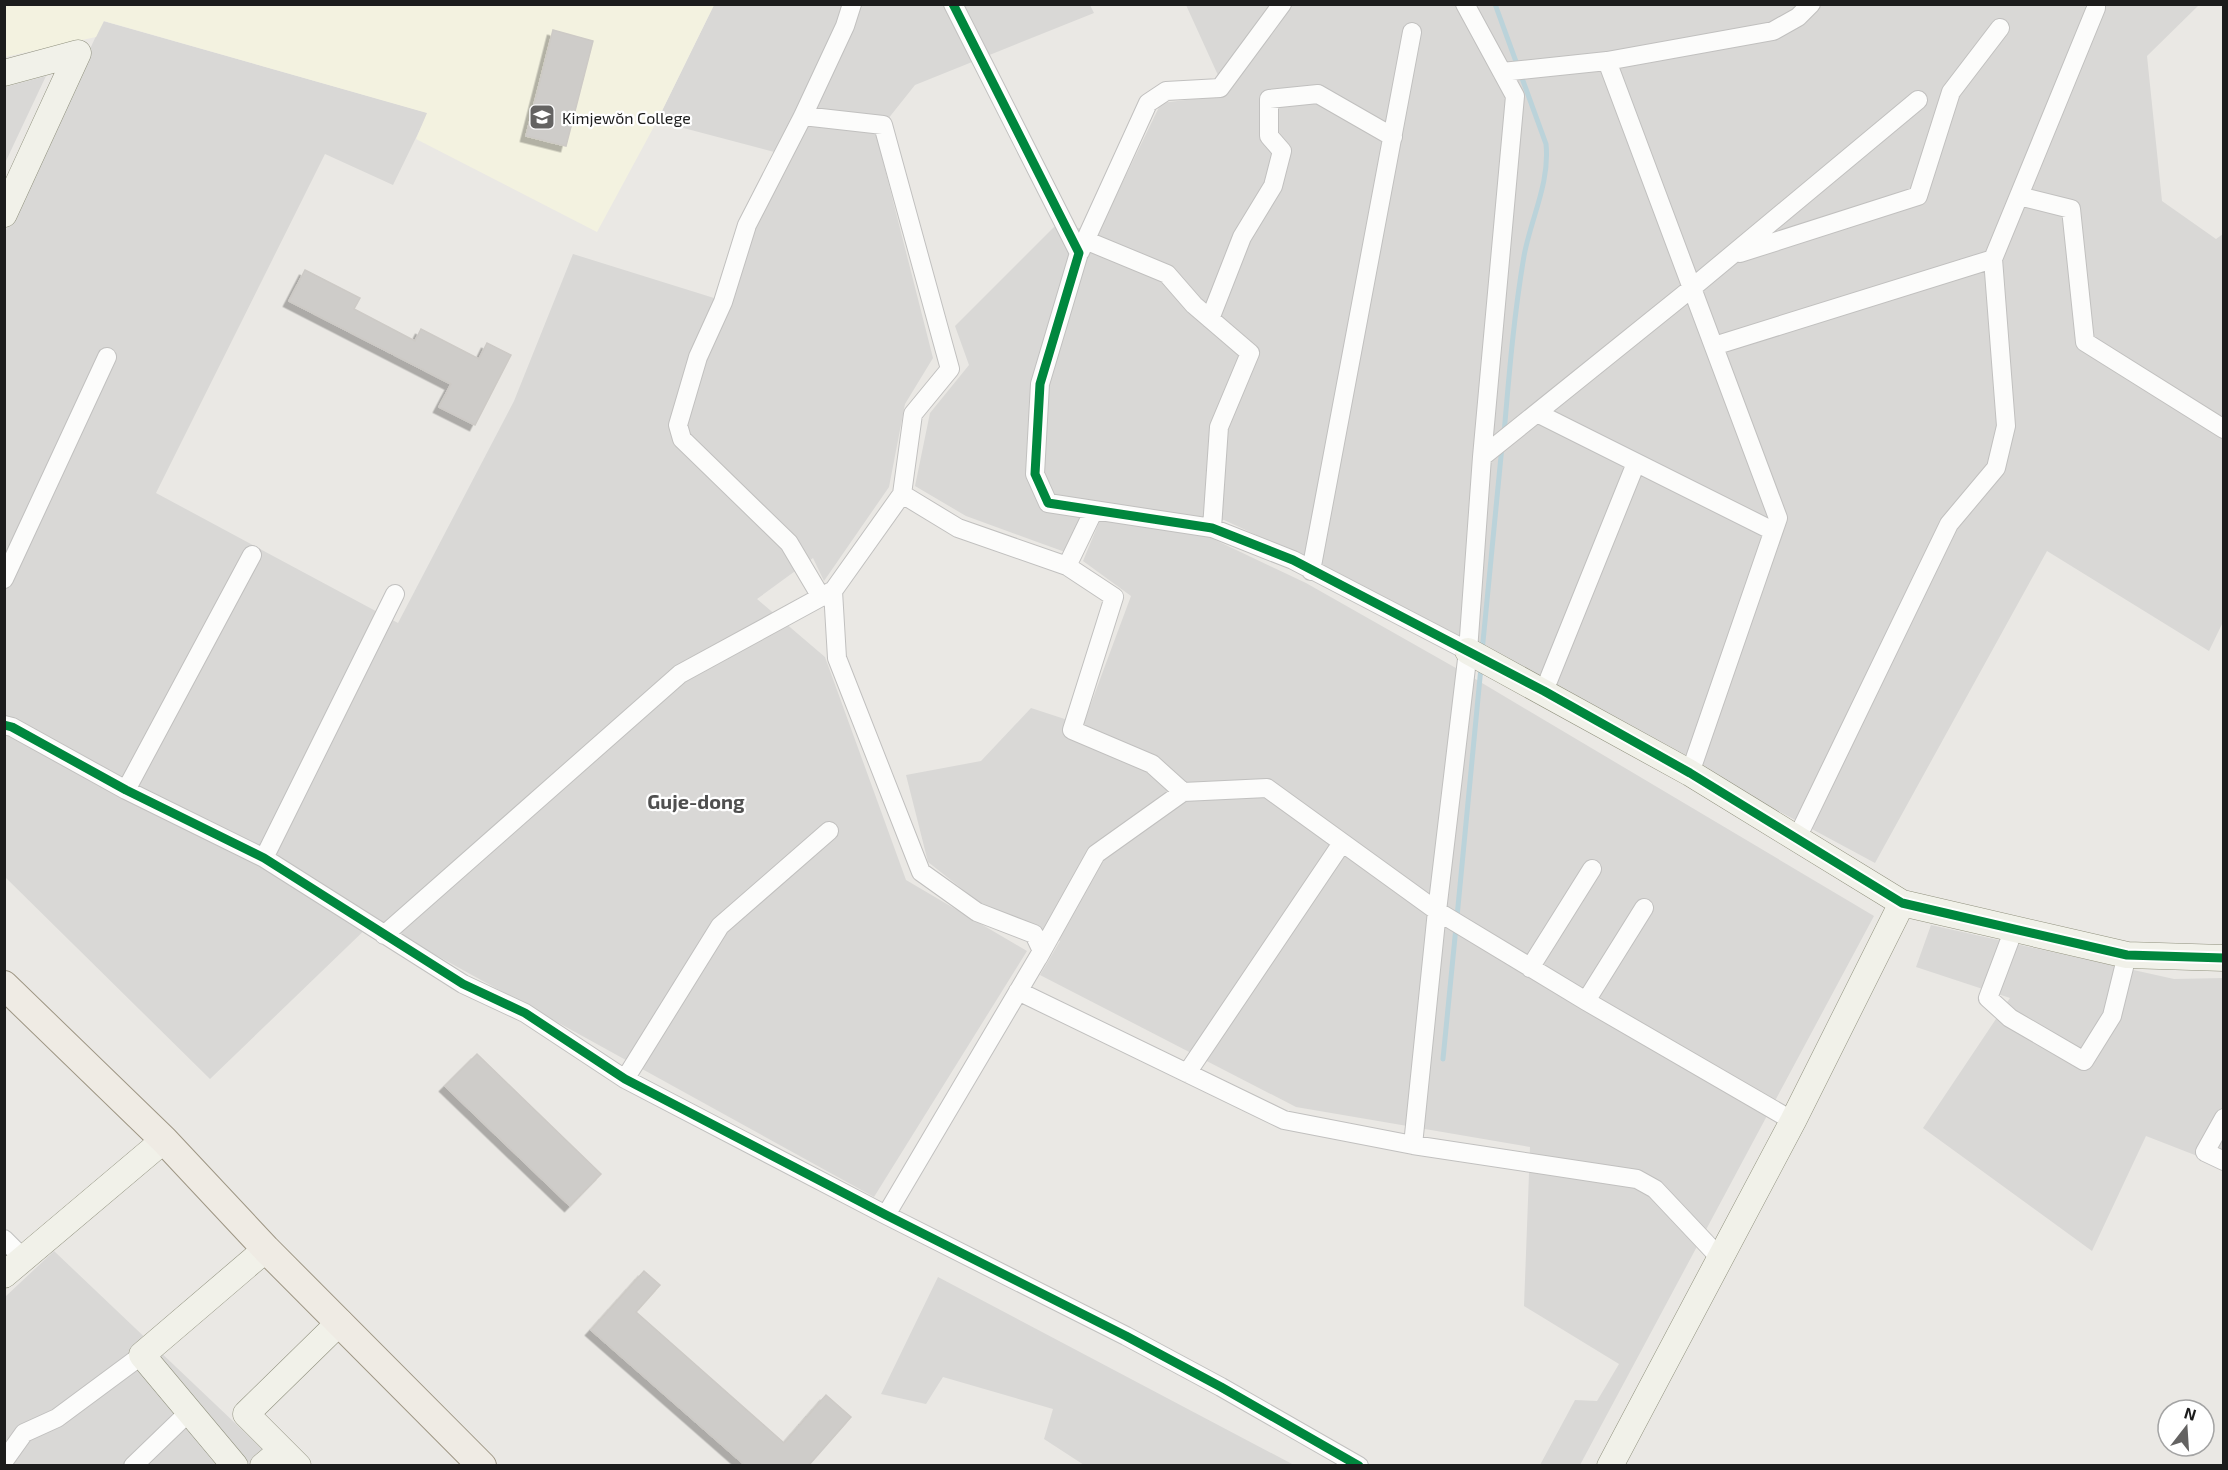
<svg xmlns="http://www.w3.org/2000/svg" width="2228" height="1470" font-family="'Exo 2',sans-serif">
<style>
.residential{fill:#d9d8d6}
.education{fill:#f3f2e0}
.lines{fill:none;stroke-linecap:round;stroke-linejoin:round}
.stream{stroke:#bbd3da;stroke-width:5}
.building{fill:#ceccc9;stroke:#cdcac6;stroke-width:1.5;filter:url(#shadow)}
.street-casing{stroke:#c1c0bf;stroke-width:20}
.secondary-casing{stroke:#90917e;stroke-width:27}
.primary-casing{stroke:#9e9684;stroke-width:30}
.street{stroke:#fcfcfb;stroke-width:18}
.secondary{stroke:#f1f1e9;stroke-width:26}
.primary{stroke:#efebe4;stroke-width:28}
.cycleway-casing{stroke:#fff;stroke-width:13}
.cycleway{stroke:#00873e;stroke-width:9}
.labels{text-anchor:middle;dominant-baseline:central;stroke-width:4.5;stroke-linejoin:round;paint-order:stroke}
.poi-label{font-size:16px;fill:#1c1c1c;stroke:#fff;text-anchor:start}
.quarter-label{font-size:20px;font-weight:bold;fill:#4f4f4f;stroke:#fff}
</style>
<defs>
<filter id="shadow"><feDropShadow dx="-5.5" dy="5.5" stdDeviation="0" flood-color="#0004"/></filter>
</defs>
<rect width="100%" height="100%" fill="#eae8e4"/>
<path class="residential" d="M714,5H1090L1094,13L915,85L876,134L933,358L905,404L889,487L824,581L813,558L757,599L825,657L906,880L1027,951L874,1197L374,921L210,1079L5,877V232L103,21L428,113L393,185L325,154L156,493L398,623L514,401L573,254L730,303L755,228L793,157L657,121Z
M1186,5H2199L2147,56L2162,201L2216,239L2223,234V622L2209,651L2047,551L1875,863L1325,567L1224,520L1099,502L1065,552L966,516L915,486L930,413L969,365L955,326L1054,227L1100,229L1161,103L1227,95Z
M46,76L5,163V87Z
M1100,520L1209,537L1306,583L1477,680L1874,916L1580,1465H1540L1575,1400L1597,1401L1619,1364L1524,1306L1530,1147L1296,1107L1040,975L1060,941L981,904L928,862L906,775L981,761L1031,708L1083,725L1131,596L1083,561Z
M1931,925L2174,979L2223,978V1166L2146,1136L2092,1251L1923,1128L2010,998L1916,967Z
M54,1251L279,1465L5,1466V1297Z
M938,1277L1294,1465H1084L1044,1439L1053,1409L943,1377L926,1404L881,1394Z"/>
<path class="education" d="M4,5H714L657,121L597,232L416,139L427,113L104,21L96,37L5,57Z"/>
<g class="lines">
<path class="stream" d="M1495,4L1546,144C1550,183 1531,218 1524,256C1514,314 1509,375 1504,434
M1482,652L1502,446
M1457,917L1481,667
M1443,1059L1456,927"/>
</g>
<path class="building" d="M553,30L593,41L566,146L526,136Z
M305,270L360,298L354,309L415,341L421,329L479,359L487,343L511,355L475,425L439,407L451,384L289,301Z
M477,1054L601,1174L570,1206L445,1086Z
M644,1271L660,1285L636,1312L784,1443L826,1395L851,1417L808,1466H746L591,1330Z"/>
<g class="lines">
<g class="street-casing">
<path id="street" d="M953,4L1079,253L1040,384L1035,474L1048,503L1212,528L1293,560L1468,651
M1607,61L1778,518L1690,773
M1502,72L1607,61L1773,31L1798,17L1811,4
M803,116L883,125L950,369L913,414L902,494L833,591L837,658L921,872L977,912L1034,934L1042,951L886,1215
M2019,196L2071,209L2085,342L2224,429
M1085,240L1167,274L1194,305L1250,353L1219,427L1212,528
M1080,252L1148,103L1166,91L1220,88L1282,4
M1740,253L1918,196L1951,92L2000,28
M1210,319L1242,237L1273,186L1282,151L1269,136V99L1318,94L1393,137
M1714,346L1993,259
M1537,413L1773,531
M1482,457L1692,288L1918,100
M902,494L958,528L1067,566
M1094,510L1067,566L1114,597L1072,730L1152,764L1183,792L1267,788L1437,911L1586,1001L1793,1121
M1311,571L1412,32
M4,579L107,357
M821,597L789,543L682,439L678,425L698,357L723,302L747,225L803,116L845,26L852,4
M1544,691L1636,463
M4,725L12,727L126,790L264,858L463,984L525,1013L625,1079L886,1215L1126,1336L1221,1387L1359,1466
M126,790L252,555
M1797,838L1949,524L1996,468L2006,426L1993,259L2096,8V4
M264,858L395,594
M2014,929L1988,998L2010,1018L2084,1061L2112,1016L2127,955
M384,935L680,674L832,591
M1038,958L1096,854L1183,792
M1530,968L1592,869
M1018,991L1284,1120L1413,1145L1637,1179L1655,1189L1721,1259
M1586,1001L1644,908
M1187,1073L1342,843
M625,1079L720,926L829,831
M2224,1118L2205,1152L2224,1161
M1413,1145L1437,911L1468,651L1482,457L1515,96L1465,4
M4,1239L23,1258
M4,1461L24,1433L57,1418L142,1355
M133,1466L189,1412"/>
</g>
<g class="secondary-casing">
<path id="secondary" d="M4,73L78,53L4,214
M1468,651L1690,773L1902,903L2127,955L2224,958
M4,1275L164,1140
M235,1466L142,1355L266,1249
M263,1466L282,1450
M298,1466L246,1414L340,1322
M1610,1466L1793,1121L1902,903"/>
</g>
<g class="primary-casing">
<path id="primary" d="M4,985L164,1140L266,1249L482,1466"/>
</g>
<use href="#street" class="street"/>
<use href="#secondary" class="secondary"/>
<use href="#primary" class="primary"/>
<g class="cycleway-casing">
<path id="cycleway" d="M953,4L1079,253L1040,384L1035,474L1048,503L1212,528L1293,560L1544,691L1690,773L1902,903L2127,955L2224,958
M4,725L12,727L126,790L264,858L463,984L525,1013L625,1079L886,1215L1126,1336L1221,1387L1359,1466"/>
</g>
<use href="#cycleway" class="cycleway"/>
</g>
<defs>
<g id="university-square" transform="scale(1.35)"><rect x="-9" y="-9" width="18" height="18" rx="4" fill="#646362" stroke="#fff"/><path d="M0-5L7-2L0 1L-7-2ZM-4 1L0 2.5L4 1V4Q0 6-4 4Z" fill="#fff"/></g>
</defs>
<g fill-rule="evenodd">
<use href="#university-square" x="542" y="117"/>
</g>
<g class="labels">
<g class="poi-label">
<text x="562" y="117">Kimjewŏn College</text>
</g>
<g class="quarter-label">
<text x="696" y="801">Guje-dong</text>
</g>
</g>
<rect width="2228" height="1470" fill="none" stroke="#1c1c1c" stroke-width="12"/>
<g transform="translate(2186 1428) rotate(17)"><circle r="28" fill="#ffffff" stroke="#a4a4a4" stroke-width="1.5"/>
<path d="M0-4.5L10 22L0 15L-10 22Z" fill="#646362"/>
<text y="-9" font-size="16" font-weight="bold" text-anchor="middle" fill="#1c1c1c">N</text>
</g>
</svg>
